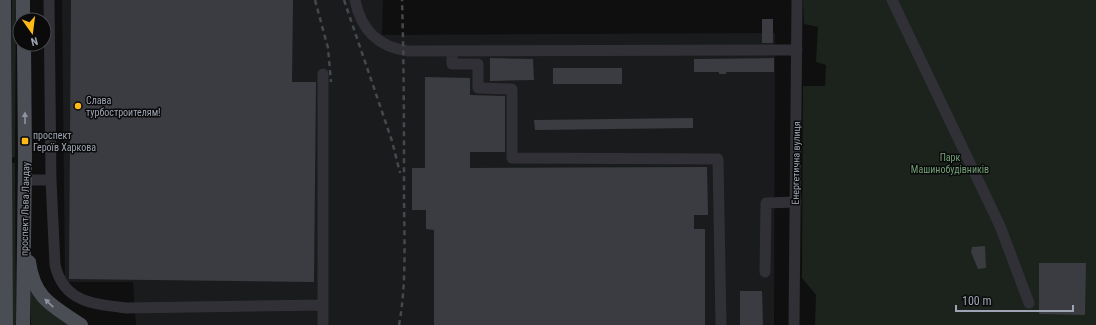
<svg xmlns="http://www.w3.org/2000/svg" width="1096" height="325" font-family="'Roboto Condensed',sans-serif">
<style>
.built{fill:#1a1b1d}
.green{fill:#1b231c}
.building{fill:#3b3c41}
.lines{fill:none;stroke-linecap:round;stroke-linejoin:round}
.minor{stroke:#303036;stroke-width:11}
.major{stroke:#4b4d55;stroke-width:14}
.rail{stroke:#46484f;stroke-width:2.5;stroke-dasharray:5 4;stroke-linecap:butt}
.oneway{fill:#8d93a0}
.poi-dot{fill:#ffb918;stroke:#0a0a0b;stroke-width:1.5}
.labels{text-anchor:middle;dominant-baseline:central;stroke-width:3;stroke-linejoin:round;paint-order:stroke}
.poi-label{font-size:10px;fill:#9ea4b3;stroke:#0a0a0b;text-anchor:start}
.park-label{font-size:10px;fill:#73a077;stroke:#0a0a0b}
.street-label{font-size:10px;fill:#9ea4b3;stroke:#0a0a0b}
</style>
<rect width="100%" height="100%" fill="#0f0f10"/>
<path class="built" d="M62,0H383L382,35L775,33L774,325H136L133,282H65Z"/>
<path class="green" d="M12,0H16L15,157L12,158Z
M803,0H1096V325H815L816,295L802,278L803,86H825L826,65L816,62L818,27L804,24Z
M11,163H15L16,325H13Z
M31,290L71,325H31L30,293Z"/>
<path class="building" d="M71,0H293L292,82H316L314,282L69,279Z
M762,19H773V43H762Z
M490,58L533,59L534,80L490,81Z
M774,58V72H726V74H719V72H694V59Z
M553,68H622V84H553Z
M425,77L470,78V95L505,96V152H470V168L707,167L708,215H694V229H705V325H434V230L426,229V210H412V168H425Z
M693,118V128L535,130L534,120Z
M985,246L986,268L978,269L971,252L972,247Z
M1039,263H1086L1085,315L1039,314Z
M740,291H762L763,325H740Z"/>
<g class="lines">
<path class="minor" d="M355,0C361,30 378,47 408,51L797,50
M892,0L1000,226L1029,303
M452,51V64H478V88L512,89V158L718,159L721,325
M323,74V325
M25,180H51L49,0
M51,180L55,265C64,303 94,304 127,308L323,305
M765,272L766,203L796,202
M794,325L797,0"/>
<path class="major" d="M4,0L6,325
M23,0V20
M29,262C34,299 53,306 81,325
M23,325L25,160L24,44"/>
<path class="rail" d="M315,0L328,48L331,82
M344,0L392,141L400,173
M399,325C407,283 404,234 404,192C404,128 404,64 402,0"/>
</g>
<defs><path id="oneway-solid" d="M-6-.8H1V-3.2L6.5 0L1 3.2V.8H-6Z"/></defs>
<g class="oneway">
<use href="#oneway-solid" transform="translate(25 118) rotate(-91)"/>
<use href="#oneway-solid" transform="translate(49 303) rotate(-137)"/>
</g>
<g class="poi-dot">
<circle cx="78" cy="106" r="4"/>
<rect x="21" y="137" width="8" height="8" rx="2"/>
</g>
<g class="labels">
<g class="poi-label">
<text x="86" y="100">Слава<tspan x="86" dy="12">турбостроителям!</tspan></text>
<text x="33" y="135">проспект<tspan x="33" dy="12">Героїв Харкова</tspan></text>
</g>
<g class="park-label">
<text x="950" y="157">Парк<tspan x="950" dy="12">Машинобудівників</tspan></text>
</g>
<g class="street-label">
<text transform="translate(796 163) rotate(-89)">Енергетична вулиця</text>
<text transform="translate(25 209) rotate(-89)">проспект Льва Ландау</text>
</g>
</g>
<g transform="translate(32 32) rotate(166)"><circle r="19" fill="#0a0a0b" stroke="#45484e"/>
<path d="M0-3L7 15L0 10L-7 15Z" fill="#ffb918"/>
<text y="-6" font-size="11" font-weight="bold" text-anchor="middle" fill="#9ea4b3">N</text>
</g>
<path d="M956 305v6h117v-6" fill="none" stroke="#9ea4b3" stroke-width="2"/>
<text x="962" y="305" font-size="12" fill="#9ea4b3" stroke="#0a0a0b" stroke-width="3" paint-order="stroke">100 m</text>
</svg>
